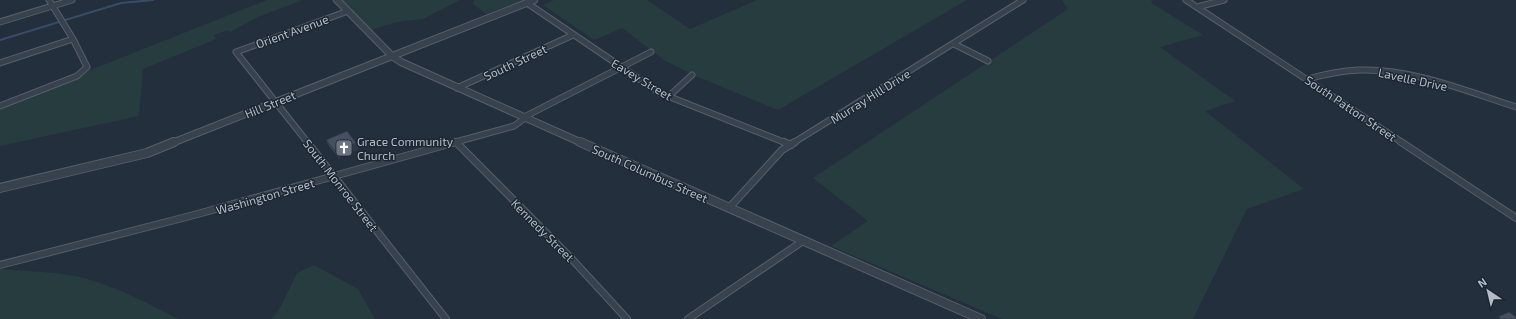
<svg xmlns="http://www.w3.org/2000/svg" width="1516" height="319" font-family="'Exo 2',sans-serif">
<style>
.green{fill:#263c3f}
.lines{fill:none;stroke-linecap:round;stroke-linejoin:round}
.stream{stroke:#394c67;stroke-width:2}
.minor-far1-casing{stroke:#565f6c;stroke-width:7}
.minor-casing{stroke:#565f6c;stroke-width:8}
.tertiary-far1-casing{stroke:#565f6c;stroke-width:8}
.tertiary-casing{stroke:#565f6c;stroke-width:10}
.minor-far1{stroke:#38414e;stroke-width:5}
.minor{stroke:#38414e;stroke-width:6}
.tertiary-far1{stroke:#38414e;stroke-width:6}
.tertiary{stroke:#38414e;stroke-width:8}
.wall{fill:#3b4654}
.shaded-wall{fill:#303945}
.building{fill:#455162;stroke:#303945}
.labels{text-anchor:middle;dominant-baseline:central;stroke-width:3;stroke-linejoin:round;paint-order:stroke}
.street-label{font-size:12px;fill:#b4bcc9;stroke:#1d2633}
.poi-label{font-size:12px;fill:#b4bcc9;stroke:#1d2633;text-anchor:start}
</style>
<rect width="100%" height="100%" fill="#242f3e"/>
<path class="green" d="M267,0H303L258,17L230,32L228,30L214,35L216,39L143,69L139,116L0,146V108L40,90Z
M341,0H460L423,19L397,22L371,30Z
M474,0H522L486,14L473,4Z
M554,0H647L690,29L757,0H967L778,110L693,75L664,60L622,28L594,40L543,5Z
M1062,0H1151L1153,4L1203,35L1160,47L1235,101L1205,111L1304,189L1247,209L1193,319H1002L831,246L868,221L813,178L1068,9Z
M314,265L358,289L375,319H271L279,310L297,273Z
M0,269C31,272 64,271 94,281C123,290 151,305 178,319H0Z"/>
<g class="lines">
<path class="stream" d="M0,40L121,3L153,0"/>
<g class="minor-far1-casing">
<path id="minor-far1" d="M1186,0L1403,143
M527,3L660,93L786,143
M1197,7L1224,0
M0,22L72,0
M954,44L988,61
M0,63L73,39
M1308,79C1325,74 1341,71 1359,70C1412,68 1466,91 1516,107
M457,88L573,35
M668,97L692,75
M0,106L77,76L87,67L73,39L49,0
M524,117L651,52
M456,142L457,143
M308,143L236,52L348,11
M452,143L514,126L525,118
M793,143L1023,0"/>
</g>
<g class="minor-casing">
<path id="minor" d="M307,142L446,319
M456,142L570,257L627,319
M784,142L791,145
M1401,142L1516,218
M729,208L782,150L795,142
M0,265L194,215L456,142
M688,319L803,241"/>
</g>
<g class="tertiary-far1-casing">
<path id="tertiary-far1" d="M337,0L392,56L401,62L582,143
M172,143L534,0"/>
</g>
<g class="tertiary-casing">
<path id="tertiary" d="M580,142L981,319
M0,188L147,153L174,142"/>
</g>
<use href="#minor-far1" class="minor-far1"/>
<use href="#minor" class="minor"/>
<use href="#tertiary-far1" class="tertiary-far1"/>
<use href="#tertiary" class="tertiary"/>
</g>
<path class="wall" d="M326,140L356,143L358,149L339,158L329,146Z"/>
<path class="shaded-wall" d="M356,143L358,149L339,158L336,152Z"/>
<path class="building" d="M347,131L356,143L336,152L326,140Z
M1509,312L1516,317V319H1501L1498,317Z"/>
<defs>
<g id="church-square" transform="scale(0.9)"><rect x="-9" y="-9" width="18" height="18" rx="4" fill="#6b7280" stroke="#1d2633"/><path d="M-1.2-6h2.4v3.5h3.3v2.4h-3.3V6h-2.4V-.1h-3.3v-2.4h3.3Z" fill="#fff"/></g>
</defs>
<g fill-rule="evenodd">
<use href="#church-square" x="344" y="148"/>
</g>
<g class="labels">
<g class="street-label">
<text transform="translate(292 31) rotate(-20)">Orient Avenue</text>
<text transform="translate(515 62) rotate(-25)">South Street</text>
<text transform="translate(642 79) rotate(31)">Eavey Street</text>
<text transform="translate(1413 79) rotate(12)">Lavelle Drive</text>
<text transform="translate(870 96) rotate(-32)">Murray Hill Drive</text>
<text transform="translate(270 104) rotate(-22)">Hill Street</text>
<text transform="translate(1351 108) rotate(34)">South Patton Street</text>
<text transform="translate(650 173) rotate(24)">South Columbus Street</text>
<text transform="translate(341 185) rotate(52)">South Monroe Street</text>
<text transform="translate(265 196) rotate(-16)">Washington Street</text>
<text transform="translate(543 230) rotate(45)">Kennedy Street</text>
</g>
<g class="poi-label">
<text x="357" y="141">Grace Community<tspan x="357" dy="14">Church</tspan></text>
</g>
</g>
<g transform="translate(1488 291) rotate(325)" stroke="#1d2633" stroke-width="3" paint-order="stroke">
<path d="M0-3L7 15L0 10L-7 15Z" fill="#b4bcc9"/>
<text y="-6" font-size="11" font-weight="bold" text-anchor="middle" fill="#b4bcc9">N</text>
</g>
</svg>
